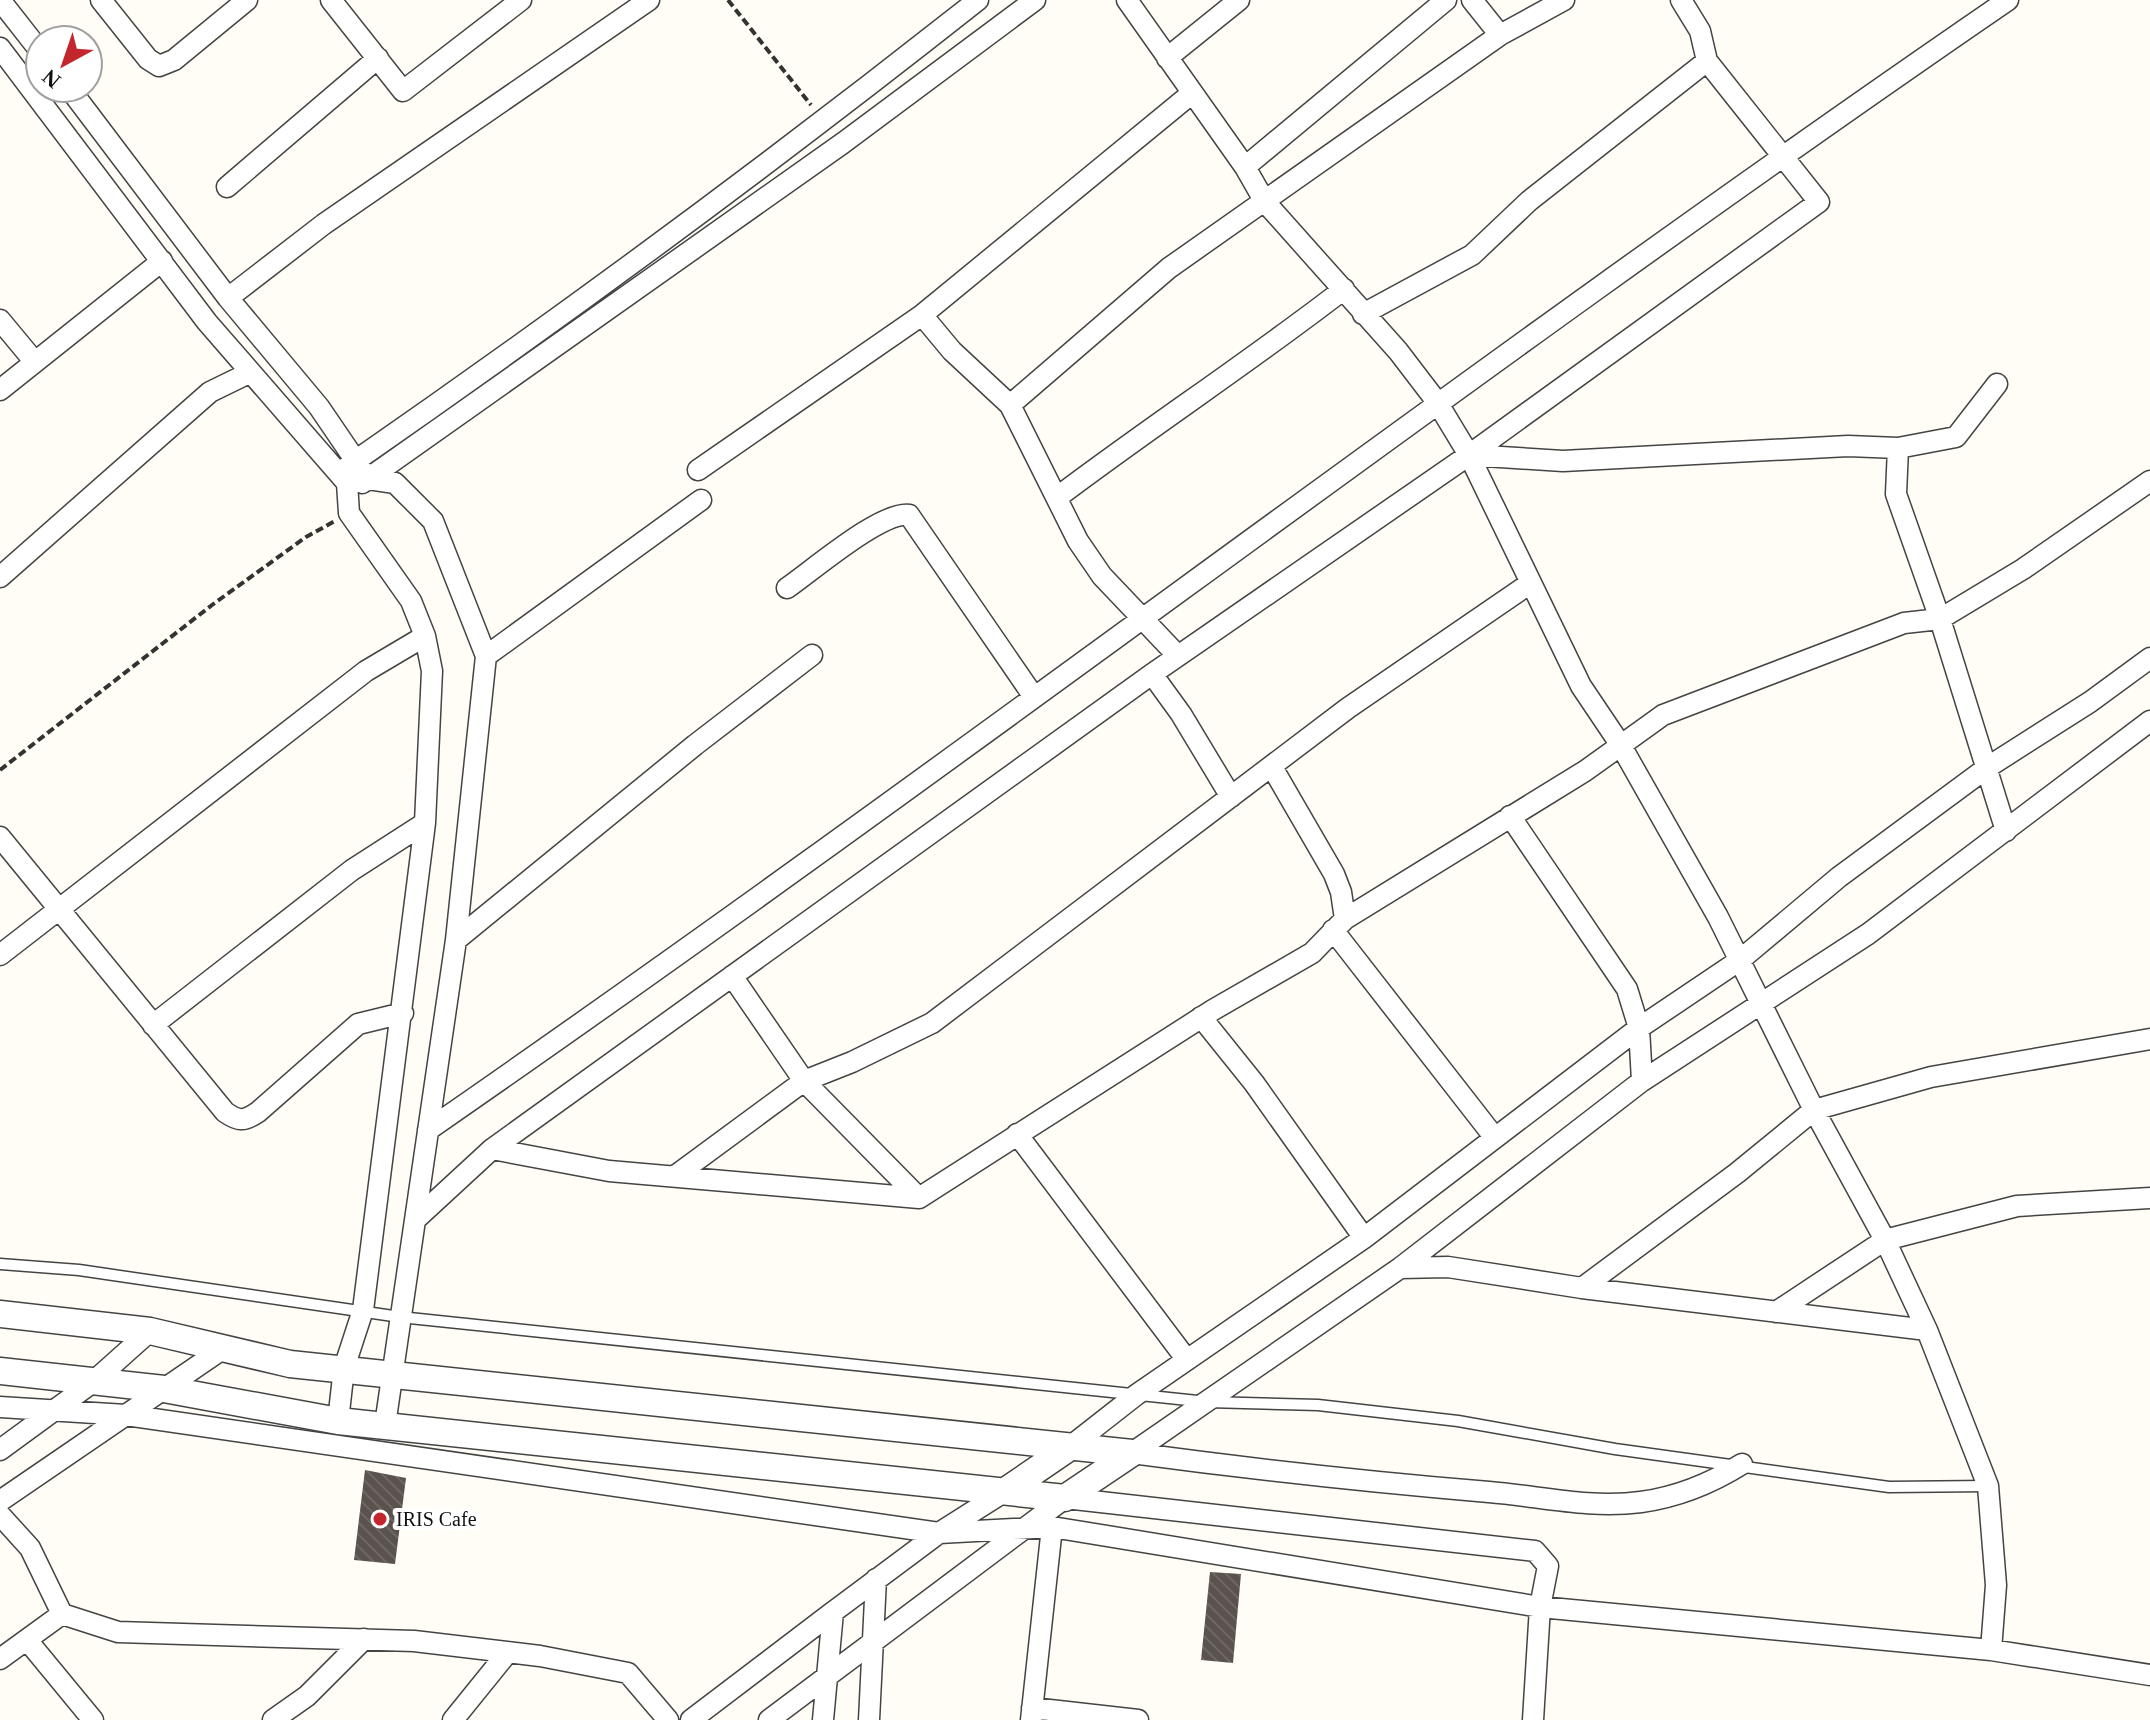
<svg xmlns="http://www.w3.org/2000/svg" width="2150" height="1720" font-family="Georgia,serif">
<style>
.building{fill:url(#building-back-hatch)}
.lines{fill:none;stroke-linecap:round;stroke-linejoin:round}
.service-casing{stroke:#444;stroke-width:13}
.minor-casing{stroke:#444;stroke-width:23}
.tertiary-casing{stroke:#444;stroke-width:29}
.path{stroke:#333;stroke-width:4;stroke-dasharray:8 4;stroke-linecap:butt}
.service{stroke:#fff;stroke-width:10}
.minor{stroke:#fff;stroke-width:20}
.tertiary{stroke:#fff;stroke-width:26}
.poi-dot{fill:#c4262e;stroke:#fff;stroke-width:3}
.labels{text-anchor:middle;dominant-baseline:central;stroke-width:8;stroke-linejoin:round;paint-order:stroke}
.poi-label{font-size:20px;fill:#111;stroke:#fff;text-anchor:start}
</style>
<defs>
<pattern id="building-back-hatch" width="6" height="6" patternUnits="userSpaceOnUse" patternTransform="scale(2)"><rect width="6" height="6" fill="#5a524d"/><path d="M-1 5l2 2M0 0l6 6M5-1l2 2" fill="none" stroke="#6d6662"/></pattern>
</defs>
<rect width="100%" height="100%" fill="#fffdf5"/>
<path class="building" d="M365,1470L406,1478L395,1564L354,1560Z
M1210,1572L1241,1574L1233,1663L1201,1660Z"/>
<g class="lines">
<g class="service-casing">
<path id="service" d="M0,1264L79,1270L400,1317L1207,1402L1318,1405L1458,1421L1615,1449L1889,1487L1988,1486"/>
</g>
<g class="minor-casing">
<path id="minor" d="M0,0L40,51
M101,0L148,59L159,66L174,60L247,0
M331,0L403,91L521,0
M1127,0L1245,167L1265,202L1398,351L1437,402L1469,455L1581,686L1620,744L1718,917L1814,1110L1885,1240L1927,1330L1988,1486L1996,1585L1991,1650L2150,1675
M1472,0L1500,35
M0,48L207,322L347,483L349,513L411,601L425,636L432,671L425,823L363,1310L344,1368L338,1421
M1167,58L1239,0
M69,88L228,298L319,407L368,479L395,483L433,521L486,656L456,940L385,1425
M1245,167L1446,0
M227,187L378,58
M228,298L324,224L649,0
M1363,314L1472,255L1529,201L1707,61
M0,320L34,361
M0,390L162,261
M1010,405L1169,268L1500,35L1564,0
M1898,448L1956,437L1997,384
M348,466C563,317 773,162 978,0
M698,470L922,315
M362,483L843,143L1035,0
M1059,496C1153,425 1251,361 1344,289
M0,577L210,392L249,373
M787,588C812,571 881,511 909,515L1034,697
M486,656L701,500
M1178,656L1102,576L1078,541L1010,405L952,351L922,315L1191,94
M1152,674L1181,714L1231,797
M1272,767L1334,874L1341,892L1345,919
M1510,816L1627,989L1639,1028L1642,1081
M2006,831L1940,619L2023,569L2150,481
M0,837L225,1112C239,1122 245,1121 258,1112L358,1024L403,1013
M1333,930L1495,1138
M456,940L695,745L812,655
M0,955L366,671L425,636
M732,976L804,1081L919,1198
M1201,1017L1254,1083L1364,1238
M153,1025L352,870L425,823
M428,1130C961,761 1474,366 2008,0
M1017,1134L1187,1360
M492,1149L609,1171L919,1198L1213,1010L1312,953L1345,919L1585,771L1663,715L1904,623L1940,619L1896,494L1898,448L1848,446L1563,461L1469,455
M675,1176L804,1081L852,1062L932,1023L1348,708L1529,584
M415,1220L492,1149L1152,674L1469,455L1819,202L1707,61L1700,31L1681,0
M1400,1268L1448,1267L1582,1288L1737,1173L1814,1110L1931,1077L2150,1039
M1582,1288L1927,1330
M1776,1312L1885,1240L2017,1206L2150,1198
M0,1407L126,1415L939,1533L1052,1527L1540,1607L1991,1650
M1067,1449L1136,1395L1364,1238L1639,1028L1740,960L1839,877L1988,767L2090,702L2150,658
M0,1450L93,1382L150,1331
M1132,1453L1400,1268L1642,1081L1868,934L2150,721
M1132,1453C1251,1469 1369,1482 1489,1492C1539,1496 1590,1509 1641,1502C1678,1497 1710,1484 1742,1464
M0,1501L221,1350
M0,1515L30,1548L62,1614L118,1632L414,1641L540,1656L628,1673L668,1720
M27,1640L93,1720
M0,1659L62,1614
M1032,1708L1138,1720
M273,1720L307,1696L364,1639
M453,1720L508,1652
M691,1720L833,1612
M769,1720L1065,1498L1535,1551L1548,1566L1540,1607L1533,1720
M823,1720L833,1612L939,1533L1007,1490
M869,1720L876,1579
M1031,1720L1052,1527"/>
</g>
<g class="tertiary-casing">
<path id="tertiary" d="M0,1314L150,1331L290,1364L1132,1453
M0,1371L164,1389L338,1421L1065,1498L1132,1453
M1007,1490L1067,1449"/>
</g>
<path class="path" d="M728,0L811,105
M0,770L212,605L306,537L335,521"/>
<use href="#service" class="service"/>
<use href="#minor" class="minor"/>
<use href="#tertiary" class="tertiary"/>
</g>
<circle class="poi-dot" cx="380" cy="1519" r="8"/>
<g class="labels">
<g class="poi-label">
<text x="396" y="1519">IRIS Cafe</text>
</g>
</g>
<g transform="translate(64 64) rotate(220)"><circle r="38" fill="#ffffff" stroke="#a0a0a0" stroke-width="2"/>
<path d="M0-6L14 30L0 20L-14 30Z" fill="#c4262e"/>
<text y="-12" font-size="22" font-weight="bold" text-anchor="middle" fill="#111111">N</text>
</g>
</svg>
